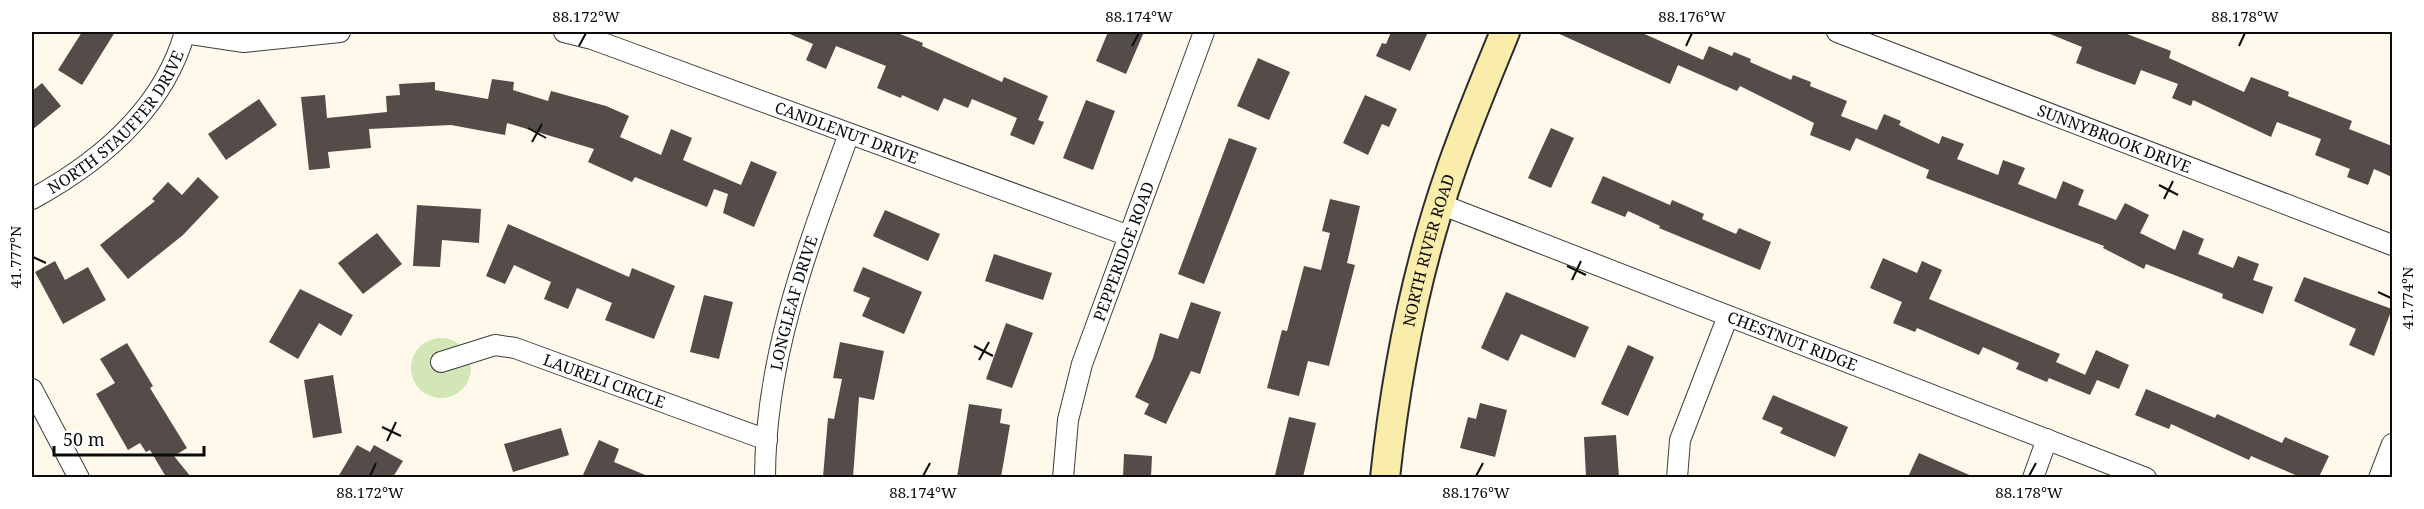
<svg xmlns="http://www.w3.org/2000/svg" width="2424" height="509" font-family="'Noto Serif',serif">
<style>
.green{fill:#d2e6b7}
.building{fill:#534c48}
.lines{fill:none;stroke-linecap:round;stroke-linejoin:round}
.street-casing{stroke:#3e3e3e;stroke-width:22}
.secondary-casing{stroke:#2d2d2d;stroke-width:32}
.street{stroke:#fff;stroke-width:20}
.secondary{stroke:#faecaa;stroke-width:28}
.ticks{fill:none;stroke:#0b0b0b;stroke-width:2}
.labels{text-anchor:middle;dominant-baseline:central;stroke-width:6;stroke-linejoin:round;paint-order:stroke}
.street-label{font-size:16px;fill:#0b0b0b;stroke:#fff}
.neatline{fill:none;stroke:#0b0b0b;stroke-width:2}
.ticks-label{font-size:15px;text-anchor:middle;fill:#0b0b0b}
</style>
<rect width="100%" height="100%" fill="#fef9eb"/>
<path class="green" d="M411 368a30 30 0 1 1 60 0a30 30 0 1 1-60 0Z"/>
<path class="building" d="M82,32H115L82,85L58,70Z
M785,32H895L923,43L922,46L1002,82L1004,77L1048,96L1038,120L1044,122L1034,145L1010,135L1017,118L972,99L968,108L944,98L938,111L902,95L901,98L877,88L886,66L836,46L826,69L806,60L813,44Z
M1108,32H1144L1126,74L1096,61Z
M1391,32H1428L1410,71L1376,56L1382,43L1386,44Z
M1555,32H1640L1703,60L1709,46L1732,56L1734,52L1751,59L1750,62L1791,80L1793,75L1811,82L1810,86L1847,101L1841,116L1877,130L1884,114L1901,121L1899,125L1939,144L1942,136L1964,144L1957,159L1998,175L2003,160L2025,168L2018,184L2056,199L2063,181L2084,190L2078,205L2116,220L2125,203L2149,215L2140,233L2175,250L2183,230L2204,239L2198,254L2233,268L2238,256L2259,264L2253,280L2273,287L2263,314L2222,298L2223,294L2146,264L2144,269L2103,248L2104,246L1926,178L1929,170L1856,138L1850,151L1810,135L1814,123L1740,86L1737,91L1678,65L1670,84Z
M2045,32H2122L2171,51L2169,58L2244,92L2251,77L2289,92L2288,96L2352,121L2349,129L2392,146V177L2374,169L2368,185L2347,177L2350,169L2315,155L2321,139L2277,122L2271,137L2193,100L2191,106L2172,98L2178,84L2141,70L2135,85L2097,71L2076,63L2082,47Z
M1258,58L1290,72L1269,120L1237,106Z
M492,79L514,82L513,90L548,101L551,91L606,106L629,116L620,137L661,155L671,129L692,138L683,160L741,185L751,161L777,172L754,227L723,213L728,194L714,189L707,207L635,177L632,182L588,162L594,149L507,123L505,135L451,125L369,129L371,148L328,152L330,168L309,170L301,97L325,95L327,118L387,112L386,96L400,95L399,84L435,82V90L488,99Z
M42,83L61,106L32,130V91Z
M1365,95L1397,109L1389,127L1382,124L1368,155L1343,143Z
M259,99L277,125L226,160L208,134Z
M1086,100L1115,111L1093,170L1063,158Z
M1551,128L1574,138L1551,188L1528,178Z
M1229,138L1257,148L1204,284L1178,274Z
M1603,176L1670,205L1672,200L1704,214L1702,219L1736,234L1739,228L1771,242L1760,270L1659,228L1660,226L1628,211L1625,217L1591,203Z
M198,177L219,197L183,235L128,279L100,245L155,201L152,199L168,182L182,195Z
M1330,199L1360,206L1347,263L1355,265L1329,366L1308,361L1299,396L1267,388L1282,330L1287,331L1304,266L1321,270L1330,233L1322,231Z
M417,205L481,209L479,243L442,240L440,267L413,266Z
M885,210L940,234L928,261L873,236Z
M508,224L629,277L632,268L675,286L654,339L605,320L612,303L577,288L568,309L544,299L551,282L514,265L505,284L486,276Z
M377,233L402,264L363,294L338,263Z
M994,254L1052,273L1043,300L985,281Z
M1883,258L1917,273L1922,261L1942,270L1929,299L2060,354L2056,362L2097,380L2090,395L2049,378L2047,382L2016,369L2019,363L1983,347L1979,355L1917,328L1915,332L1893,323L1902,302L1870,288Z
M55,261L65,280L88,267L106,300L63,324L35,272Z
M863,267L922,292L904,334L862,316L870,298L853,291Z
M2304,277L2392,309L2374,356L2349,345L2356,329L2294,301Z
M300,289L353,315L341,336L319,323L298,359L269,342Z
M1506,292L1589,327L1575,358L1521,334L1508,361L1481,348Z
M704,295L733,302L719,359L690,352Z
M1191,302L1221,312L1200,374L1191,371L1166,424L1144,414L1149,404L1135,397L1153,358L1160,333L1178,339Z
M1006,323L1033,333L1012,388L986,379Z
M840,342L884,351L874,400L859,397L853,477H823L828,418L834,419L842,379L833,378Z
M127,343L153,386L150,388L187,448L174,456L191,477H166L150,450L146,452L140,443L128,450L96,394L115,383L100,359Z
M1628,345L1654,357L1628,416L1601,404Z
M2096,350L2129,365L2119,389L2085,375Z
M333,375L342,433L313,438L304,380Z
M2146,389L2215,418L2217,414L2282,443L2285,437L2329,456L2319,477H2300L2251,456L2249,460L2171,424L2169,429L2135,415Z
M1773,395L1848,427L1835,457L1780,433L1783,428L1762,419Z
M1480,403L1507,410L1495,457L1460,448L1468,417L1476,419Z
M969,404L1002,409L1000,423L1010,425L1001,477H957Z
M1289,417L1316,423L1303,477L1275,475Z
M561,428L569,455L513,472L504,444Z
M1616,435L1619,477H1586L1584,437Z
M599,440L619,449L614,462L650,477H582Z
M357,445L370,452L374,445L403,461L393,477H338Z
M1919,453L1974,477H1908Z
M1124,454L1152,456L1151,477H1123Z"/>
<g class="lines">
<g class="street-casing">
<g id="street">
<path id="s1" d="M564,32L592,39L1129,236"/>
<path id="s2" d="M1837,32L2392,245"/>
<path d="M184,33L244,42L340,32"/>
<path id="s3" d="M32,199C100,162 163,110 185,32"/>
<path id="s4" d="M1440,204L2146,478"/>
<path id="s5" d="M441,362L495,345L515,348L767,440"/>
<path d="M32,389L79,478"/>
<path id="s6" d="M765,478C765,356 808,246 849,134"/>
<path id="s7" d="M1063,478L1068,420L1082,364L1204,32"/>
<path d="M1677,478L1680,440L1728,316"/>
<path d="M2033,478L2047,439"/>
<path d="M2379,478L2392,444"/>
</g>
</g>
<g class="secondary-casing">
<g id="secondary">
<path id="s8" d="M1385,478C1396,373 1417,266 1452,167C1468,121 1487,76 1505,32"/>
</g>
</g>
<use href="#street" class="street"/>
<use href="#secondary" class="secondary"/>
</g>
<path class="ticks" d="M579,46L586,33M1132,46L1139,33M1686,46L1692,33M2239,46L2245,33M528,128L546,138M532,142L542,124M2159,185L2178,195M2164,199L2173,181M33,257L46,263M1567,266L1586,275M1572,280L1581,261M2378,292L2391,298M974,346L993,356M979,360L989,342M382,427L401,436M387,441L396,422M370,476L376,463M923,476L930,463M1476,476L1483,463M2029,476L2036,463"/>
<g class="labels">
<g class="street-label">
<text stroke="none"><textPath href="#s3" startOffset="116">NORTH STAUFFER DRIVE</textPath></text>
<text stroke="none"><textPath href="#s1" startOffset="300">CANDLENUT DRIVE</textPath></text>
<text stroke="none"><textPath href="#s2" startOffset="297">SUNNYBROOK DRIVE</textPath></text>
<text stroke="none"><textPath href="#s8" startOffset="232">NORTH RIVER ROAD</textPath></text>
<text stroke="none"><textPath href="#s7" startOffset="236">PEPPERIDGE ROAD</textPath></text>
<text stroke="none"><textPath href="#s6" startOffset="178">LONGLEAF DRIVE</textPath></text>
<text stroke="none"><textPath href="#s4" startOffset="378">CHESTNUT RIDGE</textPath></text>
<text stroke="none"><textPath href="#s5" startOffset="172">LAURELI CIRCLE</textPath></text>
</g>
</g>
<rect width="2424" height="509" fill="none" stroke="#ffffff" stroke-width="66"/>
<path d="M54 446v9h150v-9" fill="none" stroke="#0b0b0b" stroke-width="3"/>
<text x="63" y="446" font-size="18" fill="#0b0b0b" stroke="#ffffff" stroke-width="4.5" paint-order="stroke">50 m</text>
<rect x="33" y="33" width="2358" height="443" class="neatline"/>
<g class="ticks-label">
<text x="586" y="22">88.172°W</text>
<text x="1139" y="22">88.174°W</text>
<text x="1692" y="22">88.176°W</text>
<text x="2245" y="22">88.178°W</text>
<text transform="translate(16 257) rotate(-90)" y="5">41.777°N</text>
<text transform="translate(2408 298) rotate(-90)" y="5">41.774°N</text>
<text x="370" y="498">88.172°W</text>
<text x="923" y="498">88.174°W</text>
<text x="1476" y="498">88.176°W</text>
<text x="2029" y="498">88.178°W</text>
</g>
</svg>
